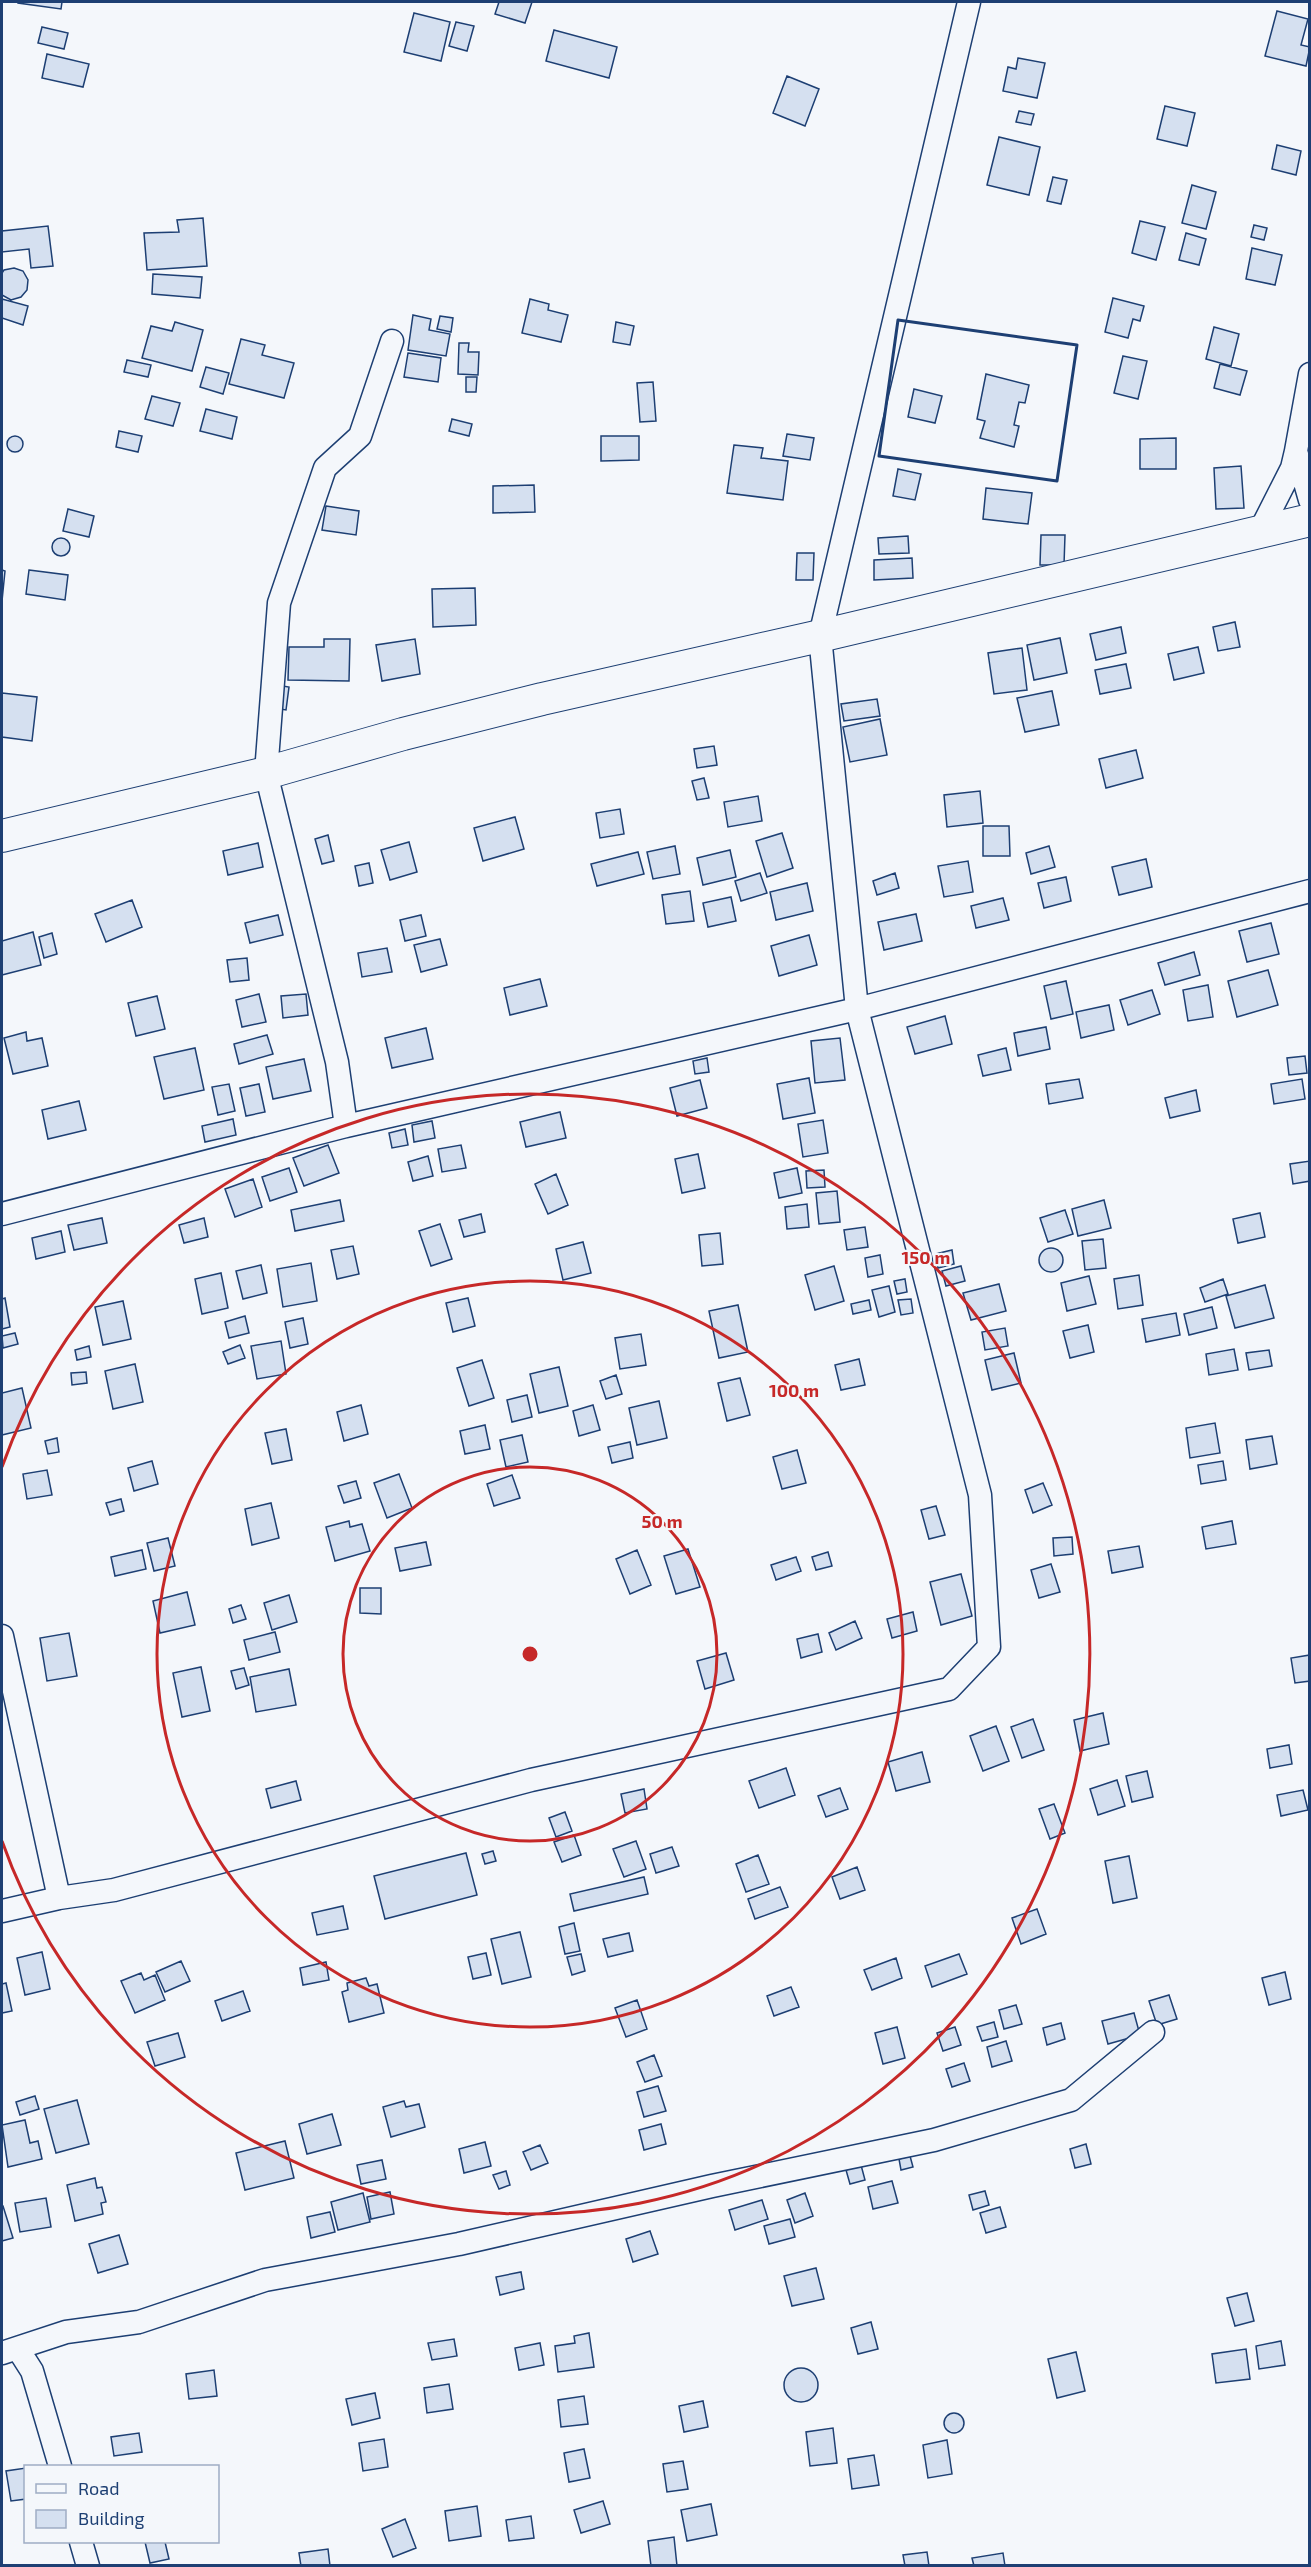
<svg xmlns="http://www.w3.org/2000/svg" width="1311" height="2567" font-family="'Exo 2',sans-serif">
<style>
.building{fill:#d5e0f0;stroke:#1d3f73;stroke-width:1.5}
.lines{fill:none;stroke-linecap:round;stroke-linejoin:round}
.street-casing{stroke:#1d3f73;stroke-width:25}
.secondary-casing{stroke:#1d3f73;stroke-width:34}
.street{stroke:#f4f7fb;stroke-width:22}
.secondary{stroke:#f4f7fb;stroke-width:32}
.wall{stroke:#1d3f73;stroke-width:3}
.ring{fill:none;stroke:#c62828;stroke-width:3}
.centre{fill:#c62828;stroke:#f4f7fb;stroke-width:3}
.ring-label{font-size:18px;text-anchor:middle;font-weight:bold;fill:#c62828;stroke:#f4f7fb;stroke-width:4.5;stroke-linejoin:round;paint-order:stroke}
</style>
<rect width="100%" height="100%" fill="#f4f7fb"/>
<path class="building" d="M18,2H62L61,9L18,3Z
M499,2H532L525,23L495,14Z
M1277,11L1308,19L1301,45L1310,47L1306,66L1265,56Z
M414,13L450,22L441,61L404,52Z
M456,22L474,26L467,51L449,46Z
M42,27L68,33L64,49L38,43Z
M554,30L617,47L609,78L546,61Z
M47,54L89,64L83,87L42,78Z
M1018,58L1045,63L1037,98L1003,91L1008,67L1016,69Z
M787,76L819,89L805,126L773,113Z
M1165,106L1195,113L1187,146L1157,139Z
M1019,111L1034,114L1031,125L1016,122Z
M999,137L1040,147L1029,195L987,185Z
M1277,145L1301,151L1296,175L1272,169Z
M1053,177L1067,180L1061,204L1047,201Z
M1192,185L1216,192L1206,229L1182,223Z
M203,218L207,266L147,270L144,233L179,232L177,220Z
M1140,221L1165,227L1156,260L1132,253Z
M1254,225L1267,228L1264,240L1251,237Z
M48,226L53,266L31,268L29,249L2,252V231Z
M1186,233L1206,239L1199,265L1179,260Z
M1252,248L1282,255L1275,285L1246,279Z
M14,268L23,271L28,280L27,290L21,297L11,300L2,295V273L4,270Z
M153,274L202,277L200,298L152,294Z
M1113,298L1144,306L1140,321L1133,319L1128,338L1105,332Z
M2,299L28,306L23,325L2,318Z
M530,299L549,304L548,310L568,315L561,342L522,333Z
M413,315L431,319L429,330L450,334L446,356L408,350Z
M440,316L453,318L451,332L437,329Z
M175,322L203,330L192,371L142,358L151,326L172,331Z
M616,322L634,326L630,345L613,342Z
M1214,327L1239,334L1231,366L1206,359Z
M241,339L265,345L262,355L294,363L284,398L229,384Z
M459,343H469L468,352H479L478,375L458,374Z
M408,353L441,358L438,382L404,377Z
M1123,356L1147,361L1138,399L1114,393Z
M127,360L151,365L148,377L124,372Z
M1220,364L1247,371L1240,395L1214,388Z
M206,367L229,373L223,394L200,387Z
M986,374L1029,385L1025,403L1019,402L1014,425L1019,426L1014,447L980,438L985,421L977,419Z
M466,377H477L476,392H466Z
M653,382L656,421L640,422L637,383Z
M914,389L942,396L935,423L908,417Z
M152,396L180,403L173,426L145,419Z
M206,409L237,417L232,439L200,431Z
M452,419L472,424L469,436L449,431Z
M119,431L142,436L138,452L116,447Z
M787,434L814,438L810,460L783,456Z
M7 444a8 8 0 1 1 16 0a8 8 0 1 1-16 0Z
M601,436H639V460L601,461Z
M1176,438V469H1140V439Z
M734,445L763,448L761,458L788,461L783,500L727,493Z
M1241,466L1244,508L1216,509L1214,468Z
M898,469L921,474L915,500L893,496Z
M534,485L535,512L493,513V486Z
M986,488L1032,493L1028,524L983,519Z
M326,506L359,511L356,535L322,530Z
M68,509L94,516L89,537L63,531Z
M1041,535H1065L1064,565H1040Z
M908,536L909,553L879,554L878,538Z
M52 547a9 9 0 1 1 18 0a9 9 0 1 1-18 0Z
M797,553H814L813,580H796Z
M912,558L913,578L874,580V560Z
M2,570L5,571L2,601Z
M29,570L68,575L65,600L26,594Z
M475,588L476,625L433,627L432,589Z
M1235,622L1240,647L1218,651L1213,627Z
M1121,627L1126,653L1096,660L1090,634Z
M1060,638L1067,673L1034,680L1027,645Z
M324,639H350L349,681L288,680L289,647H324Z
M415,639L420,674L382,681L376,645Z
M1198,647L1204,673L1174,680L1168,654Z
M1022,648L1027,690L994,694L988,653Z
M1126,664L1131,688L1100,694L1095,670Z
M277,685L289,687L286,710L274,708Z
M1052,691L1059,725L1025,732L1017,698Z
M2,693L37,697L32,741L2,737Z
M877,699L880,716L844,721L841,704Z
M880,719L887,755L850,762L843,727Z
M714,746L717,765L697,768L694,749Z
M1136,750L1143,778L1106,788L1099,759Z
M704,778L709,798L697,800L692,781Z
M980,791L983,823L947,827L944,795Z
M758,796L762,821L728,827L724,802Z
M620,809L624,834L600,838L596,813Z
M515,817L524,849L483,861L474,828Z
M983,826H1009L1010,856H983Z
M782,833L793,868L767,877L756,841Z
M328,835L334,861L322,864L315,839Z
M409,842L417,872L390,880L381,850Z
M258,843L263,867L228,875L223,851Z
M675,846L680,874L653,879L647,852Z
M1049,846L1055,867L1031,874L1026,853Z
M730,850L736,877L703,885L697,858Z
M638,852L644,874L597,886L591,864Z
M1146,859L1152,887L1119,895L1112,867Z
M968,861L973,892L944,897L938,866Z
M369,863L373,883L359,886L355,866Z
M760,873L767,893L741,901L735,881Z
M895,873L899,888L877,895L873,881Z
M1066,877L1071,901L1044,908L1038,883Z
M807,883L813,911L776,920L770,892Z
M690,891L694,921L666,924L662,895Z
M731,897L736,921L708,927L703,903Z
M1003,898L1009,920L976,928L971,906Z
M132,900L142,927L106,942L95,914Z
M916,914L922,941L884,950L878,922Z
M278,915L283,935L250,943L245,923Z
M421,915L426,936L405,941L400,920Z
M1271,923L1279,954L1247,962L1239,931Z
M33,932L41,965L2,975V941Z
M52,933L57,954L44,958L39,937Z
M809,935L817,965L779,976L771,946Z
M440,939L447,965L421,972L414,945Z
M387,948L392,972L362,977L358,953Z
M1194,952L1200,975L1165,985L1158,963Z
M247,958L249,980L230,982L227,960Z
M1268,970L1278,1005L1237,1017L1228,981Z
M540,979L547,1006L510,1015L504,988Z
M1066,981L1073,1014L1051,1019L1044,986Z
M1208,985L1213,1017L1188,1021L1183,990Z
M1152,990L1160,1014L1128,1025L1120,1000Z
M259,994L266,1022L242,1027L236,1000Z
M306,994L308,1015L283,1018L281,996Z
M157,996L165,1029L136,1036L128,1003Z
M1109,1005L1114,1030L1081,1038L1076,1012Z
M945,1016L952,1044L915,1054L907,1027Z
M1046,1027L1050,1049L1018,1056L1014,1033Z
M426,1028L433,1059L392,1068L385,1038Z
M26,1032L27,1041L42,1038L48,1066L13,1074L4,1038Z
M267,1035L273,1054L239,1064L234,1044Z
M840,1038L845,1080L815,1083L811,1041Z
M195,1048L204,1090L164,1099L154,1057Z
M1006,1048L1011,1070L983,1076L978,1055Z
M1305,1056L1307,1073L1289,1075L1287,1058Z
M707,1058L709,1072L695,1074L693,1061Z
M304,1059L311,1091L273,1099L266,1067Z
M809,1078L815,1113L783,1119L777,1084Z
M1079,1079L1083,1098L1049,1104L1046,1084Z
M1302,1079L1305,1099L1274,1104L1271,1084Z
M700,1080L707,1108L677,1116L670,1088Z
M229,1084L235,1111L218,1115L212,1087Z
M259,1084L265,1112L246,1116L240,1088Z
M1196,1090L1200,1111L1170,1118L1165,1098Z
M79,1101L86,1130L48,1139L42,1110Z
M560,1112L566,1138L526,1147L520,1122Z
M233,1119L236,1135L205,1142L202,1126Z
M823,1120L828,1153L803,1157L798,1124Z
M432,1121L435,1138L414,1142L412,1125Z
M405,1129L408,1145L392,1148L389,1133Z
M328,1145L339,1173L304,1186L293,1158Z
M461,1145L466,1168L442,1172L438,1149Z
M698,1154L705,1188L682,1193L675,1159Z
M428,1156L433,1176L413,1181L408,1162Z
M1310,1161V1181L1293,1184L1290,1164Z
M289,1168L297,1192L270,1201L262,1177Z
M797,1168L802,1193L779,1198L774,1173Z
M824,1170L825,1187L807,1188L806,1171Z
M556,1174L568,1205L548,1214L535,1184Z
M253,1179L262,1207L235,1217L225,1189Z
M837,1191L840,1222L819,1224L816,1193Z
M340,1200L344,1221L295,1231L291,1210Z
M1104,1200L1111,1228L1078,1236L1072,1209Z
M807,1204L809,1227L787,1229L785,1207Z
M1065,1210L1073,1234L1048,1242L1040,1218Z
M1260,1213L1265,1237L1238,1243L1233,1219Z
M481,1214L485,1232L464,1237L459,1220Z
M102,1218L107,1243L74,1250L68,1225Z
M204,1218L208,1237L184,1243L179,1225Z
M440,1224L452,1259L431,1266L419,1231Z
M865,1227L868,1247L847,1250L844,1230Z
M61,1231L65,1252L36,1259L32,1238Z
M720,1233L723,1264L702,1266L699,1235Z
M1103,1239L1106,1268L1085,1270L1082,1241Z
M583,1242L591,1273L563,1280L556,1249Z
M353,1246L359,1274L337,1279L331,1250Z
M1039 1260a12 12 0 1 1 24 0a12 12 0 1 1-24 0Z
M952,1250L954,1264L938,1268L935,1254Z
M880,1255L883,1274L868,1277L865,1258Z
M311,1263L317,1301L283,1307L277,1269Z
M261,1265L267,1293L243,1299L236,1271Z
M834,1266L844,1301L815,1310L805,1275Z
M961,1266L965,1281L946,1286L942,1271Z
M221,1273L228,1308L202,1314L195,1279Z
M1139,1275L1143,1305L1118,1309L1114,1279Z
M1089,1276L1096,1304L1067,1311L1061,1283Z
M905,1279L907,1292L897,1294L894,1281Z
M1223,1279L1228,1294L1205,1302L1200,1288Z
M999,1284L1006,1311L971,1320L963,1293Z
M1265,1285L1274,1318L1235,1328L1226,1296Z
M889,1286L895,1312L879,1317L872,1290Z
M5,1298L10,1327L2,1329V1299Z
M468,1298L475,1326L453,1332L446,1303Z
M911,1299L913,1313L901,1315L898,1300Z
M869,1300L871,1310L853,1314L851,1304Z
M123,1301L131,1339L103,1345L95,1307Z
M738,1305L748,1352L719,1358L709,1311Z
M1212,1307L1217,1328L1189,1335L1184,1314Z
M1176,1313L1180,1335L1146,1342L1142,1319Z
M245,1316L249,1333L229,1338L225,1322Z
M303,1318L308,1344L290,1348L285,1322Z
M1088,1325L1094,1352L1070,1358L1063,1331Z
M1005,1328L1008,1346L985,1350L982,1332Z
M15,1333L18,1344L3,1348L2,1336Z
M641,1334L646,1365L620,1369L615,1338Z
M281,1341L286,1374L257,1379L251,1346Z
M240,1345L245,1358L228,1364L223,1352Z
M89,1346L91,1357L77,1360L75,1350Z
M1234,1349L1238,1370L1209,1375L1206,1354Z
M1269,1350L1272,1366L1249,1370L1246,1353Z
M1014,1353L1021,1383L992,1390L985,1360Z
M859,1359L865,1385L841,1390L835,1365Z
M482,1360L494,1398L469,1406L457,1368Z
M135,1364L143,1402L113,1409L105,1371Z
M559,1367L568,1406L539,1413L530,1374Z
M86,1372L87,1383L72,1385L71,1373Z
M616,1375L622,1394L606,1399L600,1381Z
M740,1378L750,1415L727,1421L718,1383Z
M22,1388L31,1428L2,1435V1393Z
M527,1395L532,1417L512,1422L507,1400Z
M659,1401L667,1438L637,1445L629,1408Z
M361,1405L368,1434L344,1441L337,1412Z
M593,1405L600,1430L579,1436L573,1411Z
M1215,1423L1220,1453L1190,1458L1186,1428Z
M485,1425L490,1449L465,1454L460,1431Z
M286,1429L292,1460L272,1464L265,1433Z
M522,1435L528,1462L506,1467L500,1440Z
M1272,1436L1277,1464L1250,1469L1246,1440Z
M57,1438L59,1452L48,1454L45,1441Z
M630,1442L633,1458L612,1463L608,1447Z
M797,1450L806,1483L782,1489L773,1457Z
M152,1461L158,1484L134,1491L128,1468Z
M1223,1461L1226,1480L1201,1484L1198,1465Z
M47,1470L52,1495L27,1499L23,1474Z
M399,1474L412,1508L387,1518L374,1483Z
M512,1475L520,1498L494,1506L487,1484Z
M356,1481L361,1498L344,1503L338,1486Z
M1043,1483L1052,1505L1033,1513L1025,1490Z
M121,1499L124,1511L110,1515L106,1503Z
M271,1503L279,1538L252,1545L245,1509Z
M936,1506L945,1535L929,1539L921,1510Z
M349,1521L350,1527L362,1524L370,1551L335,1561L326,1527Z
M1232,1521L1236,1544L1206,1549L1202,1527Z
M1072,1537L1073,1554L1054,1556L1053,1538Z
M168,1538L175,1566L154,1571L147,1543Z
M426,1542L431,1565L400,1571L395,1548Z
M1139,1546L1143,1567L1112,1573L1108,1551Z
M688,1549L700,1587L676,1594L664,1556Z
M142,1550L146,1569L115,1576L111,1557Z
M637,1550L651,1585L630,1594L616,1559Z
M828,1552L832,1566L816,1570L812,1557Z
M796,1557L801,1571L776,1580L771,1565Z
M1051,1564L1060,1592L1039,1598L1031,1570Z
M961,1574L972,1616L941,1625L930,1582Z
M360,1588H381V1614L360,1613Z
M187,1592L195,1625L160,1633L153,1601Z
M289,1595L297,1622L272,1630L264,1603Z
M241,1605L246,1619L233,1623L229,1609Z
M913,1612L917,1631L892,1638L887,1619Z
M855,1621L862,1638L836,1650L829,1633Z
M275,1632L280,1652L249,1660L244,1640Z
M69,1633L77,1676L47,1681L40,1638Z
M818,1634L822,1652L801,1658L797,1639Z
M726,1653L734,1680L705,1689L697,1661Z
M1310,1655V1681L1295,1683L1291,1658Z
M201,1667L210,1711L182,1717L173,1673Z
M244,1668L249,1685L236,1689L231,1671Z
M289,1669L296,1705L256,1712L250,1677Z
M1103,1713L1109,1744L1080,1751L1074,1720Z
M1033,1719L1044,1750L1022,1758L1011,1727Z
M996,1726L1009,1761L983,1771L970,1736Z
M1289,1745L1292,1764L1270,1768L1267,1749Z
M922,1752L930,1782L896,1791L888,1762Z
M786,1768L795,1795L759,1808L749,1781Z
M1147,1771L1153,1797L1132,1802L1126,1776Z
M1117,1780L1125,1806L1098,1815L1090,1789Z
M296,1781L301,1800L271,1808L266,1789Z
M840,1788L848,1809L826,1817L818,1796Z
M644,1789L647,1809L625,1813L621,1794Z
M1303,1790L1308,1810L1281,1816L1277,1795Z
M1054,1804L1065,1833L1050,1839L1039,1809Z
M565,1812L572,1831L556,1837L549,1818Z
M574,1835L581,1855L562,1862L554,1842Z
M636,1841L646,1869L624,1877L613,1849Z
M672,1847L679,1866L656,1873L650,1854Z
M493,1851L496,1861L485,1864L482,1854Z
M466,1853L477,1895L385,1919L374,1876Z
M758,1855L769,1884L746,1892L736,1864Z
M1129,1856L1137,1898L1113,1903L1105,1861Z
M857,1867L865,1890L840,1899L832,1877Z
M644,1877L648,1894L574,1911L570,1894Z
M780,1887L788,1907L755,1919L748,1899Z
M343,1906L348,1929L317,1935L312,1913Z
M1037,1909L1046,1934L1021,1944L1012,1918Z
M574,1923L580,1951L565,1954L559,1927Z
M520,1932L531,1977L502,1984L491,1939Z
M629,1933L633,1951L608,1957L603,1939Z
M42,1952L50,1989L25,1995L17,1958Z
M486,1953L491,1975L473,1979L468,1957Z
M581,1954L585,1971L572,1975L567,1957Z
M959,1954L967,1974L932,1987L925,1966Z
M896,1958L902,1978L872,1990L864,1970Z
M181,1961L190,1981L165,1992L156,1972Z
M326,1962L329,1980L303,1985L300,1968Z
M1285,1972L1291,1999L1269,2005L1262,1978Z
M141,1973L144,1980L155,1975L165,2000L135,2013L121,1981Z
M366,1978L369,1986L377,1984L384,2013L349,2022L342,1992L348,1990L347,1983Z
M6,1983L12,2011L2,2013V1984Z
M791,1987L799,2007L774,2016L767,1996Z
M243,1991L250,2011L222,2021L215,2001Z
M1169,1995L1177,2019L1157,2025L1149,2001Z
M637,2000L647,2029L626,2037L615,2008Z
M1016,2005L1022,2024L1004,2029L999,2010Z
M1134,2013L1140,2035L1108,2044L1102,2021Z
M994,2022L998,2037L982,2041L977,2027Z
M1061,2023L1065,2039L1047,2045L1043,2028Z
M897,2027L905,2058L883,2064L875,2033Z
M955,2027L961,2045L943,2051L937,2033Z
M178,2033L185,2057L155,2066L147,2042Z
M1006,2041L1012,2061L992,2067L987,2047Z
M654,2055L662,2076L645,2082L637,2062Z
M964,2063L970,2081L952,2087L946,2069Z
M658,2086L666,2111L644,2117L637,2092Z
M35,2096L39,2109L20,2115L16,2102Z
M77,2100L89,2144L56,2153L44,2109Z
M404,2101L406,2107L419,2104L425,2127L391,2137L383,2107Z
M332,2114L341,2145L307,2154L299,2124Z
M25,2120L30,2143L38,2141L42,2159L8,2167L2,2125Z
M661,2124L666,2144L644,2150L639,2130Z
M285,2141L294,2178L245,2190L236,2153Z
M485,2142L491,2166L464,2173L459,2149Z
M1086,2144L1091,2164L1075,2168L1070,2149Z
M540,2145L548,2163L531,2170L523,2152Z
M910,2156L913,2167L901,2170L899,2159Z
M382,2160L386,2179L361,2184L357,2165Z
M861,2165L865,2180L850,2184L846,2170Z
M506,2171L510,2185L499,2189L493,2175Z
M95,2178L97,2188L102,2187L106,2202L101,2203L103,2214L75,2221L67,2185Z
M892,2181L898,2203L873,2209L868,2187Z
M985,2191L989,2205L973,2210L969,2195Z
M390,2192L394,2214L371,2219L367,2197Z
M363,2193L370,2222L338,2230L331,2202Z
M805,2193L813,2216L795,2223L787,2200Z
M46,2198L51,2227L20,2232L15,2203Z
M762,2200L768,2219L735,2230L729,2210Z
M2,2206H3L13,2238L2,2241Z
M1000,2207L1006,2227L986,2233L980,2213Z
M330,2212L335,2232L311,2238L307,2217Z
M790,2219L795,2237L769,2244L764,2226Z
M650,2231L658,2254L633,2262L626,2239Z
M119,2235L128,2264L98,2273L89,2244Z
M816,2268L824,2299L792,2306L784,2276Z
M521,2272L524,2289L500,2295L496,2277Z
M1247,2293L1254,2321L1235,2326L1227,2298Z
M871,2322L878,2349L858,2354L851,2328Z
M589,2333L594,2367L558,2372L555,2346L575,2343L574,2336Z
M454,2339L457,2356L432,2360L428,2343Z
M1281,2341L1285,2365L1259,2369L1256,2346Z
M540,2343L544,2365L519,2370L515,2348Z
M1246,2349L1250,2379L1216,2383L1212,2354Z
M1076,2352L1085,2391L1057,2398L1048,2359Z
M784 2385a17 17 0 1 1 34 0a17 17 0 1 1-34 0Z
M214,2370L217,2396L189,2399L186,2374Z
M449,2384L453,2409L427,2413L424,2388Z
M375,2393L380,2418L352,2425L346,2399Z
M584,2396L588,2424L561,2427L558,2400Z
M703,2401L708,2427L684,2432L679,2406Z
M944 2423a10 10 0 1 1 20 0a10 10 0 1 1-20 0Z
M833,2428L837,2463L810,2466L806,2432Z
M139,2433L142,2452L114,2456L111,2437Z
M384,2439L388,2467L363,2471L359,2443Z
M947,2440L952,2474L928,2478L923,2445Z
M584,2449L590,2478L569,2482L564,2453Z
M874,2455L879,2485L852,2489L848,2459Z
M683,2461L688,2489L667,2492L663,2464Z
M26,2468V2499L11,2501L6,2471Z
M603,2501L610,2524L581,2533L574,2510Z
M711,2504L717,2535L687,2541L681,2510Z
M477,2506L481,2536L449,2541L445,2511Z
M531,2516L534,2538L509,2541L506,2520Z
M405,2519L416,2548L393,2557L382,2529Z
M674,2537L677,2566H651L648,2541Z
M145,2542H165L169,2559L150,2563Z
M328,2549L330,2566H301L299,2553Z
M927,2552L929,2566H905L903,2555Z
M1003,2553L1005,2566H974L972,2558Z"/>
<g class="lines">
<g class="street-casing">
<path id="street" d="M1310,374L1296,451L1310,500
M1260,531L1292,468L1296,451
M346,1126L337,1062L266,773L279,603L325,468L360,436L392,341
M2,1214L346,1126L857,1009L1310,891
M2,1636L59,1898
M2,1911L59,1898L114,1890L531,1780L949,1689L989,1647L980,1495L857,1009L820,636L969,2
M18,2349L32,2371L60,2466
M2,2353L66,2332L139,2322L265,2280L459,2244L712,2186L934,2140L1071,2100L1153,2032
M81,2542L88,2566"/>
</g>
<g class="secondary-casing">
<path id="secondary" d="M2,836L266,773L403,734L542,699L820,636L1310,520"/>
</g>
<use href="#street" class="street"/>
<use href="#secondary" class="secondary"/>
<path class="wall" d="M898,320L1077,345L1057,481L879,456Z"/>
</g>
<g class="ring">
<circle cx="530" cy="1654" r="187"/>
<circle cx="530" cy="1654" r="373"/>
<path d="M2 1467A560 560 0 1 1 2 1841"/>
</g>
<circle cx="530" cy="1654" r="9" class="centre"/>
<g class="ring-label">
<text x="926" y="1264">150 m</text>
<text x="794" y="1397">100 m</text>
<text x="662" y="1528">50 m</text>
</g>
<rect width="1311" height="2567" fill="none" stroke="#1d3f73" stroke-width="6"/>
<rect x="24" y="2465" width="195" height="78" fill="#f4f7fb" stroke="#9eadc5" stroke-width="1.5"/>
<rect x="36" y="2484" width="30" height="9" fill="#f4f7fb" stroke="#9eadc5" stroke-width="1.5"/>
<text x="78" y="2495" font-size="18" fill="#1d3f73">Road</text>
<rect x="36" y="2510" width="30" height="18" fill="#d5e0f0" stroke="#9eadc5" stroke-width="1.5"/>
<text x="78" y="2525" font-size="18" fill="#1d3f73">Building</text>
</svg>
